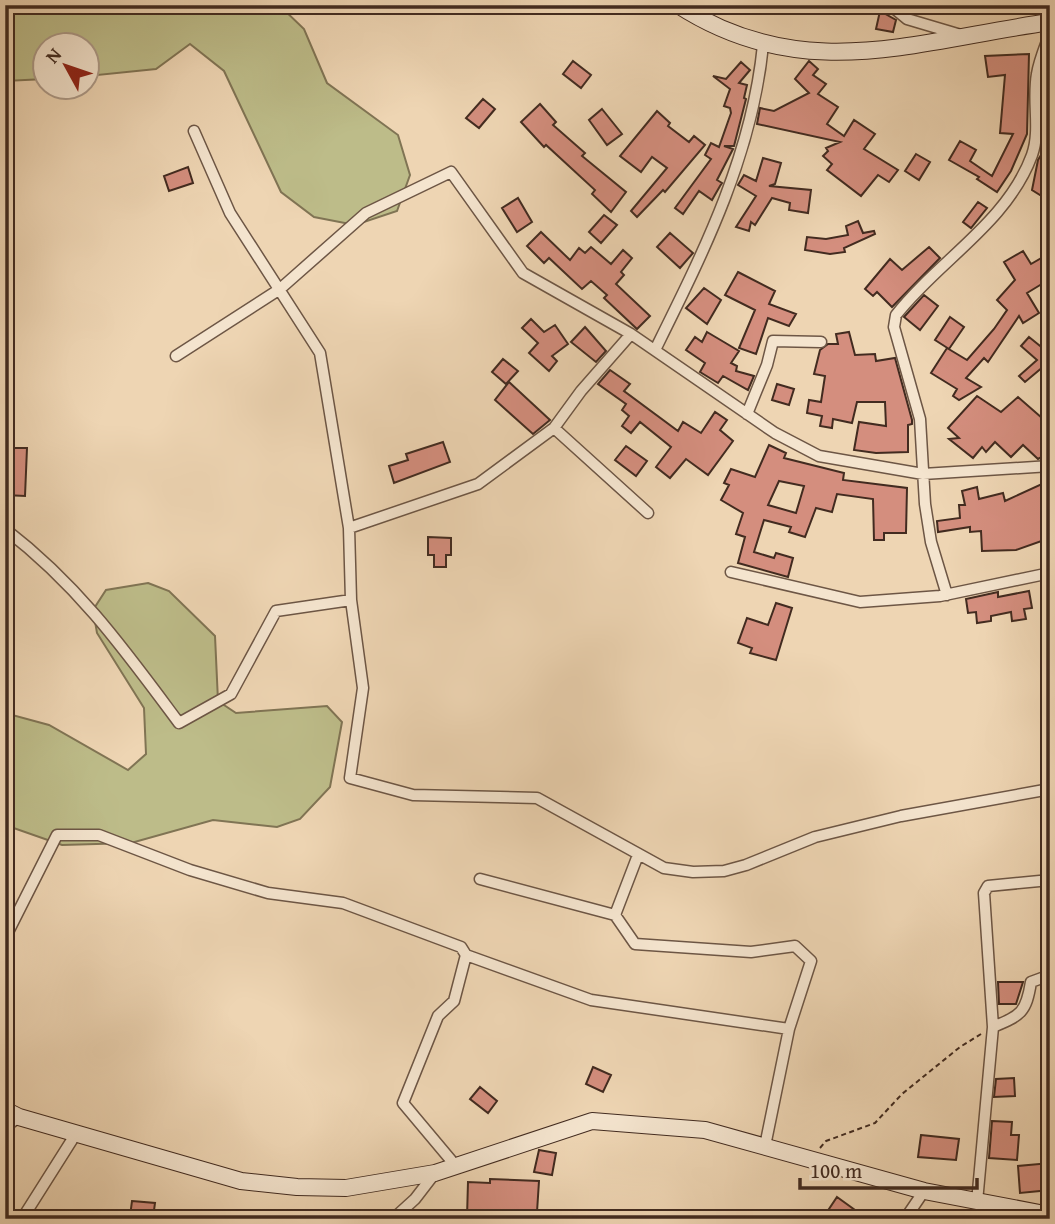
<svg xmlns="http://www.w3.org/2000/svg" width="1055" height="1224" font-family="'Gentium Book Plus',serif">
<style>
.green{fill:#bdbc89;stroke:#807454;stroke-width:2}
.building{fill:#d48e7e;stroke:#422b20;stroke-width:2;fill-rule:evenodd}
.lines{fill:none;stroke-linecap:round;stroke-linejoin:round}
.street-casing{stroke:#6d5645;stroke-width:13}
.secondary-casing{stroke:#422b20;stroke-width:18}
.path{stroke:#422b20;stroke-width:2;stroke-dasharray:5 3.5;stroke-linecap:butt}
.street{stroke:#f4e4ce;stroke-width:10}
.secondary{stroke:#f4e4ce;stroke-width:16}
</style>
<rect width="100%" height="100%" fill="#eed5b3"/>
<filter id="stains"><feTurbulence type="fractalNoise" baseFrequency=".00286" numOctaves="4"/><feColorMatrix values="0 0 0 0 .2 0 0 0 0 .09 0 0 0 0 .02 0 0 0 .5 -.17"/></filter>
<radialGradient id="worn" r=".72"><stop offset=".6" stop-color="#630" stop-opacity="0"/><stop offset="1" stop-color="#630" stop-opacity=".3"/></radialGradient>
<path class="green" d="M5,5H279L304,29L327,83L398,135L410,175L397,211L355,225L314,217L281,192L224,71L190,44L156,69L88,76V46H46L45,79L5,81Z
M148,583L169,591L215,636L218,701L236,713L327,706L342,722L330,787L300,819L277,827L213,820L131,843L62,845L5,825V713L49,725L128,770L146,754L144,708L97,633L93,610L106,590Z"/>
<path class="building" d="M880,11L896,20L893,32L876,29Z
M1029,54L1027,134L1011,171L997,192L977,179L979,177L949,160L960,141L976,150L970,161L992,176L1013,134L1000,133L1005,75L988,77L985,56Z
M573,61L591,75L581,88L563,74Z
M809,61L818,69L813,75L826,84L818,94L838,107L827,124L844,136L854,120L875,134L864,149L898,170L889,182L878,175L861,196L827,170L832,164L823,156L828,151L826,148L840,142L757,124L760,108L774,111L809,93L795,79Z
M741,62L750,70L739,83L747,85L744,98L746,99L734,146H724L733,149L717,180L722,183L720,186L712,200L699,191L683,214L675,208L711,159L705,155L711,143L719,147L731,113L730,108L724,106L730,89L713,76L726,79Z
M483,99L495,109L479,128L466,118Z
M540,104L556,122L553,125L585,153L582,156L626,192L611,212L592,194L595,190L546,145L544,147L521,122Z
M602,109L622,134L607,145L589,120Z
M657,111L670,123L668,126L689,142L694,136L705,145L665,192L663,190L637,217L631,211L667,168L652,157L641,172L620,156Z
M1050,141V185L1044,195H1040L1032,190L1038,160Z
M916,154L930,162L919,180L905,171Z
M763,158L781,163L775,184L769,186L811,190L808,213L789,210L790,203L772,198L755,225L751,222L749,231L736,227L756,196L738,185L744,175L756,181Z
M188,167L193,183L169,191L164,176Z
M518,198L532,222L517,232L502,208Z
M978,202L987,208L971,228L963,222Z
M604,215L617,225L601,243L589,232Z
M858,221L863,233L874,231L875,234L844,248L845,252L830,254L805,250L807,237L826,239L848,235L846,226Z
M541,232L570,260L579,248L585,253L591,247L611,264L623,250L632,258L621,272L624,275L616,284L650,316L637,329L604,298L607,295L591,281L582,289L549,258L544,263L527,246Z
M670,233L693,253L680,268L657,247Z
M929,247L940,258L892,307L877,292L873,296L865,289L890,259L902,270Z
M1023,251L1031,264L1050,253V279L1027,293L1039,313L1023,323L1019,316L988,362L984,358L966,378L981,387L959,400L953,396L957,389L931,373L947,348L967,360L994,329L1007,310L997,300L1015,280L1004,262Z
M738,272L775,291L769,304L796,314L789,326L768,318L756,354L739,348L755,310L725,295Z
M704,288L721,300L707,324L686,308Z
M924,295L938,306L920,330L904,317Z
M950,317L964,327L949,349L935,340Z
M531,319L544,332L555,325L568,344L552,356L557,361L549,371L529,353L538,343L522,328Z
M585,327L606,351L596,362L571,342Z
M707,332L739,351L731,363L737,366L736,371L754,376L748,390L723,376L718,383L700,372L705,363L686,350L695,337L702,342Z
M849,332L855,355L875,354L876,361L895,358L912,420V424L908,425V452L876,453L854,450L859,422L886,426L885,402H857L852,423L833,419L832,428L820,426L822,416L807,413L809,400L821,402L825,376L814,374L820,350L828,344H838L836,334Z
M1029,337L1050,354V361L1025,382L1019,376L1037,360L1021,346Z
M503,359L518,371L506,384L492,372Z
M610,370L630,384L624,391L678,431L683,422L701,433L715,412L727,420L720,430L733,441L708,475L686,459L670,478L656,467L671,447L640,422L631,433L622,426L629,416L622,410L626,404L598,384Z
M509,382L550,420L533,434L495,400Z
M777,384L794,389L789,405L772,400Z
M977,396L1001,412L1018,397L1050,425V438L1042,447L1049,453L1038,459L1023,445L1011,457L995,442L986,452L982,447L973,458L949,439L959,438L948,428Z
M443,442L450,462L394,483L389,466L408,460L406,454Z
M769,445L786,453L784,458L844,473L843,480L907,488L906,533H884V540H874L873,499L837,494L832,512L816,508L805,537L789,532L791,527L764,520L754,552L774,558L776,553L793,558L788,577L738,563L745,537L736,534L743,513L721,500L729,485L724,483L731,469L755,477ZM779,481L804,486L796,513L768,505Z
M626,446L647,461L636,476L615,460Z
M5,448H27L25,496L5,495Z
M1044,483L1050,495V538L1016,550L982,551L981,531L970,532V527L938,532L937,521L960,518L959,505H965L962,491L977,487L979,499L1003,493L1005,501Z
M428,537L451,538V555H446V567H434V555H428Z
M1029,591L1032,608L1024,609L1026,619L1012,621L1011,612L991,616V621L977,623L976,612L968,613L966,599L998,592V597Z
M776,603L792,608L776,660L750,653L752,648L738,643L747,618L768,625Z
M998,982H1023L1016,1004H999Z
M593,1067L611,1075L603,1092L586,1084Z
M1014,1078L1015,1096L994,1097L996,1079Z
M480,1087L497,1101L488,1113L470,1099Z
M992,1121L1012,1122L1011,1135H1019L1017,1160L989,1158Z
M921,1135L959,1139L956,1160L918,1157Z
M539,1150L556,1153L552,1175L534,1172Z
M1050,1163V1190L1020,1193L1018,1166Z
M490,1179L539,1181L537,1212L483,1210V1217H467L468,1182L490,1183Z
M837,1197L855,1210L849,1219H831L825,1215Z
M132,1201L155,1203L153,1218L130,1216Z"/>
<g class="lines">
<g class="street-casing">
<path id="street" d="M890,5L907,19L961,35
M1049,5L1050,7
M631,334L581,391L554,428L648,513
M655,350C704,251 752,156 763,45
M176,356L280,289L366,213L451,172L523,273L631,334L775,433L819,456L923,474L1050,466
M747,414L767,365L773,341L821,342
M349,528L478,484L554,428
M5,529C79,586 124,649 179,723L231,694L276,611L351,600L349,528L320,353L230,213L194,131
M731,572L860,602L940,596L1050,573
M947,595L931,542L925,504L920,419L894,327L896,315C939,260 1007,223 1032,155C1041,129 1032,102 1037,74C1039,61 1045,47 1050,33
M351,600L363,688L350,778L413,795L537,798L664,868L693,872L724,871L746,865L815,837L901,816L1050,789
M638,855L615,915L635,944L751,952L795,946L811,961L789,1029
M480,879L615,915
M5,938L57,835H99L190,870L268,893L343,903L461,947L466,955L591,1000L789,1029L765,1146
M993,1027C1021,1015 1026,1013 1031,982L1050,975
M5,1127L19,1117
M455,1165L403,1103L438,1016L454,1001L466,955
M977,1202L993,1027L984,893L988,886L1050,880
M22,1219L77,1132
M393,1219L415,1199L435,1173
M905,1219L924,1191"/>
</g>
<g class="secondary-casing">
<path id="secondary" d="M678,5C803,86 915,41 1050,22
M5,1110L19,1117L241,1181L297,1187L346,1188L435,1173L592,1121L705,1130L924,1191L1050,1215"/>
</g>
<path class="path" d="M820,1148L826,1141L875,1123L902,1094L960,1047L981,1034"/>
<use href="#street" class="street"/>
<use href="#secondary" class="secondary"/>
</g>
<rect width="1055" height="1224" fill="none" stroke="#eed5b3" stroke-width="28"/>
<rect x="7" y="7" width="1041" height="1210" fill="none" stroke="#422b20" stroke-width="3.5"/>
<rect x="14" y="14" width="1027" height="1196" fill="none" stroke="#422b20" stroke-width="2"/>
<g transform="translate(66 66) rotate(310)"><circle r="33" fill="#f4e4ce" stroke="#ad9a88" stroke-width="2"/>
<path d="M0-5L12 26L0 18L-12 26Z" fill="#8f2418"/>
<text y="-10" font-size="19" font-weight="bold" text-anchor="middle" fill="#422b20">N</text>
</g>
<path d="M800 1178v10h177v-10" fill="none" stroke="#422b20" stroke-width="3.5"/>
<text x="810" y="1178" font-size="21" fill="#422b20" stroke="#f4e4ce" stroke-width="5" paint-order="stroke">100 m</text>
<rect width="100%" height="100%" filter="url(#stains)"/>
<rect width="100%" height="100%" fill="url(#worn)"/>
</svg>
